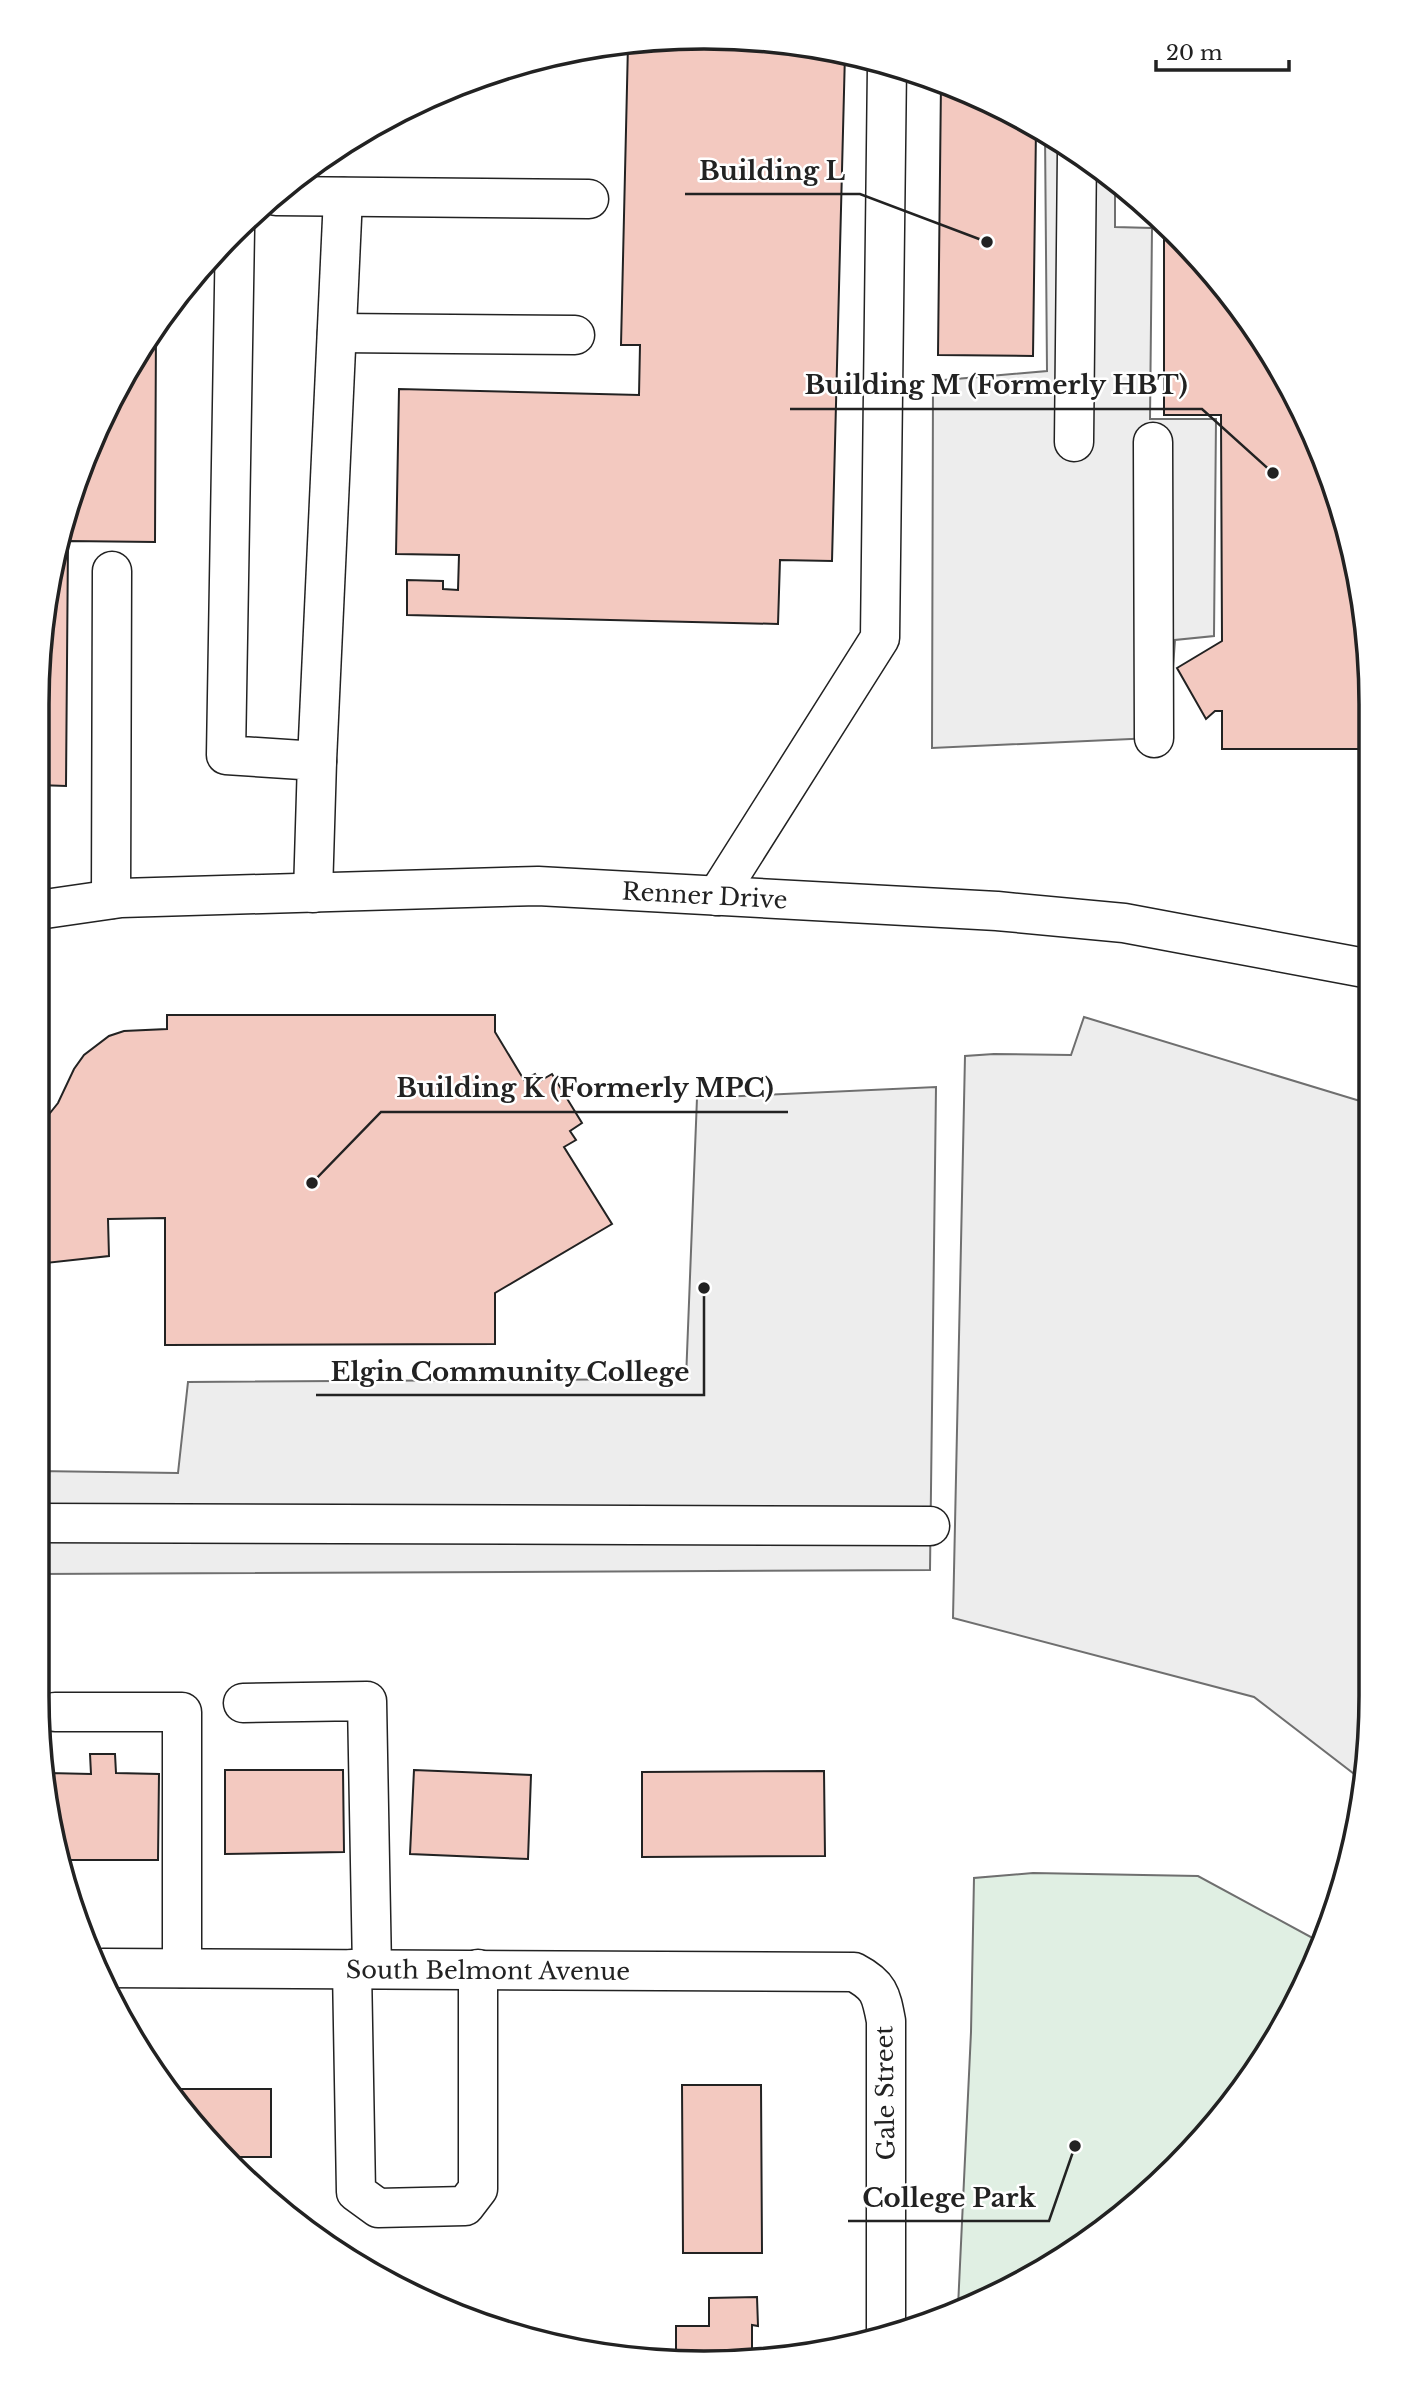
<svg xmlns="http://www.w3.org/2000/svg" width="1408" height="2400" font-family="'Libre Baskerville',serif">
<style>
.green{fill:#e0efe3;stroke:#6f6f6f;stroke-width:2}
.parking{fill:#ededed;stroke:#6f6f6f;stroke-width:2}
.building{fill:#f3c9c0;stroke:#222;stroke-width:2}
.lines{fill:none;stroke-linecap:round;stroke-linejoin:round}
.minor-casing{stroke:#222;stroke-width:41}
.minor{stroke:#fff;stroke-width:38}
.labels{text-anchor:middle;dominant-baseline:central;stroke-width:5;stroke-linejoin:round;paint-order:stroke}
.street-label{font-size:24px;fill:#222;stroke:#fff}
.rim{fill:none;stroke:#222;stroke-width:3.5}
.leader{fill:none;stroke:#222;stroke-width:2.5}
.callout-dot{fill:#222;stroke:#fff;stroke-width:2.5}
.callout-label{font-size:26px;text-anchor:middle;font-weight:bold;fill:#222;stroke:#fff;stroke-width:5;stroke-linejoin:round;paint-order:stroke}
</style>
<rect width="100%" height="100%" fill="#fff"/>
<path class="green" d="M1033,1873L1198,1876L1320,1942L1259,2067L1110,2226L958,2307L971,2032L974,1878Z"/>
<path class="parking" d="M1045,133L1075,149L1115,184V227L1152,228L1150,419H1216L1214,636L1175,640L1168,736L1153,738L932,748L933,381L1047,371Z
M1084,1017L1370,1104V1740L1362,1780L1254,1697L953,1618L965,1056L994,1054L1071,1055Z
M936,1087L930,1570L37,1574V1471L178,1473L188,1382L686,1379L697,1098Z"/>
<path class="building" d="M704,37L835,50L845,53L832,561L780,560L778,624L407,615V580L443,581V589L458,590L459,555L396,554L399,389L639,395L640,345H621L628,44Z
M941,82L960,88L1036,128L1033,356L938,355Z
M1164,227L1205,264L1282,371L1348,531L1370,660V749H1222V711H1215L1206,719L1177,668L1222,641L1221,415H1164Z
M156,325L155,542L68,541L66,786L38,785V660L72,489L149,333Z
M167,1015H495V1032L524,1080L535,1074L540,1081L552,1074L582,1123L570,1131L576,1140L564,1147L612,1224L495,1293V1344L165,1345V1218L108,1219L109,1256L37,1264L38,1128L58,1103L74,1069L84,1055L109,1036L124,1031L167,1029Z
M90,1754H115L116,1773L159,1774L158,1860H64L49,1773L91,1774Z
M225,1770H343L344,1852L225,1854Z
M414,1770L531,1775L528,1859L410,1854Z
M824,1771L825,1856L642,1857V1772Z
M682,2085H761L762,2253H683Z
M167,2089H271V2157H233L174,2102Z
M757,2297L758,2326L752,2325V2355L704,2363L676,2359V2326H709V2298Z"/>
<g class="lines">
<g class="minor-casing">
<g id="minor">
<path d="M276,196L589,199"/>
<path d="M235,230L226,755L317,761L313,893"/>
<path d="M337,333L575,335"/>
<path d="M1074,442L1077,151"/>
<path d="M1153,442L1154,738"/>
<path d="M317,761L343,197"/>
<path d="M717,896L880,638L887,66"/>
<path d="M111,899L112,571"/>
<path id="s1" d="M38,910L121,898L538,886L997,911L1124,923L1370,969"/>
<path d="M37,1523L930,1526"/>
<path d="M243,1703L367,1701L372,1969"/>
<path d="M55,1712H182V1968"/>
<path id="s2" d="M103,1968L854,1972C879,1985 881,1994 886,2021V2333"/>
<path d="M352,1969L356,2192L378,2208L465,2206L478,2189V1969"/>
</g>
</g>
<use href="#minor" class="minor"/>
</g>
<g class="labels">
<g class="street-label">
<text stroke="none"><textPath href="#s1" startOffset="668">Renner Drive</textPath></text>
<text stroke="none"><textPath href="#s2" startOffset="385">South Belmont Avenue</textPath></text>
<text transform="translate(885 2093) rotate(-91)">Gale Street</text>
</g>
</g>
<path d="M0 0H1408V2400H0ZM704 49H704A655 655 0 0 1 1359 704V1696A655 655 0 0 1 704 2351H704A655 655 0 0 1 49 1696V704A655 655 0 0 1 704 49Z" fill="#fff" fill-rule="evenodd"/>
<path class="rim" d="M704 49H704A655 655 0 0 1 1359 704V1696A655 655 0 0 1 704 2351H704A655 655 0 0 1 49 1696V704A655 655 0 0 1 704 49Z"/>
<path class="leader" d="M987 242L860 194H685M1273 473L1202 409H790M312 1183L381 1112H788M704 1288L704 1395H316M1075 2146L1049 2221H848"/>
<g class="callout-dot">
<circle cx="987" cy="242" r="7"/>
<circle cx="1273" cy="473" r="7"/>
<circle cx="312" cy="1183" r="7"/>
<circle cx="704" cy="1288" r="7"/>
<circle cx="1075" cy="2146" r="7"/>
</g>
<g class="callout-label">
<text x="772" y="180">Building L</text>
<text x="996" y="394">Building M (Formerly HBT)</text>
<text x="585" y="1097">Building K (Formerly MPC)</text>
<text x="510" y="1381">Elgin Community College</text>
<text x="949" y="2207">College Park</text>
</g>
<path d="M1156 60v10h133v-10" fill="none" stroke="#222222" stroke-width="3.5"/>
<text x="1166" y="60" font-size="21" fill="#222222" stroke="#ffffff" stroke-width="5" paint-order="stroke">20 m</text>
</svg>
